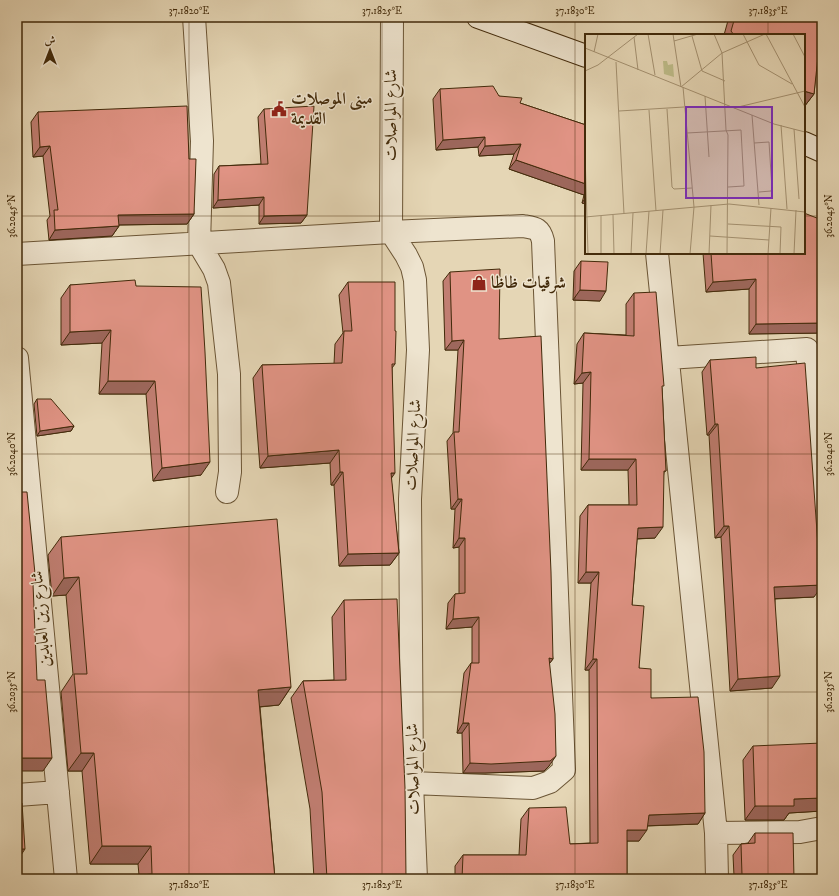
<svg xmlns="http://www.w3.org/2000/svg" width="839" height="896" font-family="'IM FELL DW Pica',Amiri,serif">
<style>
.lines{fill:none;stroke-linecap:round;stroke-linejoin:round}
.street-casing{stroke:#6b5535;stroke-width:24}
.secondary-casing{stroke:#422a0a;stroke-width:24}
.street{stroke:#eee4cf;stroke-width:22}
.secondary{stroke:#eee4cf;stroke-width:22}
.wall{fill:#c17e72;stroke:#422a0a}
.shaded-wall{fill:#9d675c;stroke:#422a0a}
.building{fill:#e09384;stroke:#422a0a}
.ticks{fill:none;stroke:#422a0a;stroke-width:1;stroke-opacity:0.45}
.labels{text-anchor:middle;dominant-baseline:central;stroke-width:3;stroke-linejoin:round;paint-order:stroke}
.poi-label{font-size:17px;font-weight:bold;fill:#422a0a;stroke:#eee4cf;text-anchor:start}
.street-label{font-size:17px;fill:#422a0a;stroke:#eee4cf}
.inset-road{fill:none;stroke:#a49171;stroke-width:1}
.view{fill:#7b2cbf;fill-opacity:0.15;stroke:#7b2cbf;stroke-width:2}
.inset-edge{fill:none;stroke:#422a0a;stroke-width:2}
.neatline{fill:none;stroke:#422a0a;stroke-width:1.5}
.ticks-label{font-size:10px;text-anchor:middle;fill:#422a0a}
</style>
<rect width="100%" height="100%" fill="#e5d6b5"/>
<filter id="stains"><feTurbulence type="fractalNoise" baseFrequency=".005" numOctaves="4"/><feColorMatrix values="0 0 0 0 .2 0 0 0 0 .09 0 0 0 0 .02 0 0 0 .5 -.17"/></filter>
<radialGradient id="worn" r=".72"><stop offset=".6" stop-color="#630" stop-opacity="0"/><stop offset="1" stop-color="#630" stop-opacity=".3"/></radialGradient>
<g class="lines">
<g class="street-casing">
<path id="street" d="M194,17L202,141L199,244L214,269L219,283L229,374L230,472L227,492
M392,17L391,232L406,255L412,267L415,280L418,350L410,499L412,783L416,879
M657,253L716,833L717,879
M17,254L391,232L523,226C535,228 540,228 543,241L564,770L550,782L533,788L412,783
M17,358L66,879
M668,358L807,349L822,557
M17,795L58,792
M716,833L800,832L822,828"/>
</g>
<g class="secondary-casing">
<path id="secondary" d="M478,17L586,56
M804,143L822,151"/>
</g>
<use href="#street" class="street"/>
<use href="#secondary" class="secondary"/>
</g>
<path class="wall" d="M729,17H822V65L817,63L814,94L804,107V35H724Z
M440,89L499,96L586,125V204L582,203L584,195L509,169L514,154L479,156L478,147L436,150L433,99Z
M264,109L307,215L301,223L259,224V205L213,208L214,174L219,166L261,164L258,117Z
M38,112L189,159L194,214L187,224L119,225V226L112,236L49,240L47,220L50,216L43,156L33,157L31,122Z
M822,220V333L749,334V289L706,292L703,253H804Z
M581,261L600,301L573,300L574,271Z
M450,272L499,339L553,659L549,664V766L544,771L485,773H463L462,733H457L464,673L471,663H472V627L446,629L448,603L455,594H459V547L453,548L455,509H451L447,441L453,433L458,350H445L443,281Z
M348,282L395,364L392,368L391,478L399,553L390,565L339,566L334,485H331L330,463L260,468L253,378L262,365L334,364L335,344L343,333L339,295Z
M70,285L136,286L201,475L153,481L146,394H99L102,343L61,345V298Z
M634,293L662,388L666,471L664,472L655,538L637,539L632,605L639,668L651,698L705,813L698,824L647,826L639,841H627V879H455V866L463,855H519L521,819L529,808L570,844L590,843L589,670H585L591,583H578L580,516L588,505H629L628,470H581L583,383L574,384L577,344L584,333L626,335V304Z
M710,360L756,368L814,597L775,599L772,688L730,691L721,537L715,538L709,435H707L702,372Z
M37,399L74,426L71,431L37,436L34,404Z
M61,537L291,687L279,705L260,707L275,879L139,875L138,864H90L82,771H68L61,692L73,674L66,595L52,596L48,555Z
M344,600L406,878L405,879H314L310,809L291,698L303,681L334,680L332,617Z
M753,746L822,798V811L789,813L784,820H745L743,760Z
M755,833L794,879L731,878L734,876L733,855L741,844L748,843Z"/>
<path class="shaded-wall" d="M620,17H691L689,20H618Z
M804,91L814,94L804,107Z
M485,137L478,147L436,150L443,140Z
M521,144L514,154L479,156L485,146Z
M50,146L43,156L33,157L40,147Z
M516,160L586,184V192L584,195L509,169Z
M264,197L259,205L213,208L218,200Z
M586,197V204L582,203Z
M194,214L187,224L112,225L118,215Z
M307,215L301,223L259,224L264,216Z
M119,226L112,236L49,240L55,230Z
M756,279L749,289L706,292L713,282Z
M580,290L606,291L600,301L573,300Z
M822,323V333L749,334L756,324Z
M111,330L102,343L61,345L70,332Z
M464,340L458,350H445L452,341Z
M591,372L583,383L574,384L582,373Z
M108,381H155L146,394H99Z
M715,424H718L709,435H707Z
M74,426L71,431L37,436L40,431Z
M339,450L330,463L260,468L268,456Z
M589,459H636L628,470H581Z
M210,462L201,475L153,481L162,468Z
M340,472H343L334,485H331Z
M391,473H395L386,486Z
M458,499H462L455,509H451Z
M724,526H729L721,537L715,538Z
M663,527L655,538L630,539L638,528Z
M459,538H465L459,547L453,548Z
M399,553L390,565L339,566L348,554Z
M586,572H599L591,583H578Z
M79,577L66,595L52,596L64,578Z
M822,585V586L814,597L766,599L774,587Z
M479,617L472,627L446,629L453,619Z
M549,658L553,659L546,668Z
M593,659H597L589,670H585Z
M780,676L772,688L730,691L738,679Z
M291,687L279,705L246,708L258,690Z
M463,723H469L462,733H457Z
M81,753H94L82,771H68Z
M556,756L549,766L544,771L485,773H463L470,763Z
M17,758H52L43,771H17Z
M822,798V811L789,813L784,820H745L755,806L794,799Z
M705,813L698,824L641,826L649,815Z
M627,830H647L639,841H619Z
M102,846H151L138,864H90Z
M17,849H25L17,861Z
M367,877L406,878L405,879H365Z"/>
<path class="building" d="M735,17H822V48L819,47L814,94L804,91V35H734L731,31Z
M493,86L499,96L522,98L520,103L586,125V184L516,160L521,144L485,146V137L443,140L440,89Z
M187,106L189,159H196L194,214L118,215L119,226L55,230L54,210H58L50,146L40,147L38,112Z
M314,106L307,215L264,216V197L218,200L219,166L268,164L264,109Z
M804,213L822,220V323L756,324V279L713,282L711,253H804Z
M581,261L608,262L606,291L580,290Z
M500,269L499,339L541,336L551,572L553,659L549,658L555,714L556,756L550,761L491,764L470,763L469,723H463L471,663H479V617L453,619L455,594L465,593V538H459L462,499H458L454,432H459L464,340L452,341L450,272Z
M135,280L136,286L201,287L205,352L210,462L162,468L155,381H108L111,330L70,332V285Z
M348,282H395V331H396L395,364H392L395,473H391L399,553L348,554L343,472H340L339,450L268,456L262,365L342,363L344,331H352Z
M656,292L664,386H662L666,471H664L663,527L638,528L632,605L644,606L639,668L651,669V698L698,697L704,752L705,813L649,815L647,830H627V879H462L463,855H526L529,808L566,807L570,844L598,843L597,659H593L599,572H586L588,505H637L636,459H589L591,372L582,373L584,333L634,336V293Z
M756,357V368L805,363L818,546L820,553L822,554V585L774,587L780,676L738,679L729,526H724L718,424H715L710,360Z
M37,399H51L74,426L40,431Z
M17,408L19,427H17Z
M17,492H27L36,584H33L37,680H45L52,758H17Z
M277,519L291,687L258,690L275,879H100L152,874L151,846H102L94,753H81L74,674H87L79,577L64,578L61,537Z
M397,599L405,788L406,878L367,877V879H327L322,792L303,681L346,680L344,600Z
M822,743V798L794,799V806H755L753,746Z
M17,803H22L25,849H17Z
M755,833H793L794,879H728L731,878L734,876L742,875L741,844L755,843Z
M717,877L720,878L722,879H662Z"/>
<path class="ticks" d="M189,17V879M382,17V879M575,17V879M768,17V35M17,216H586M804,216H822M768,253V879M17,454H822M17,692H822"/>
<defs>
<g id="civic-bare" transform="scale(1.2)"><path d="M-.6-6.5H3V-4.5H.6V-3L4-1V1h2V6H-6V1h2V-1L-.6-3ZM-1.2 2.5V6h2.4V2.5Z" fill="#8f2418" stroke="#eee4cf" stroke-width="2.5" paint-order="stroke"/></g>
<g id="shop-bare" transform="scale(1.2)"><path d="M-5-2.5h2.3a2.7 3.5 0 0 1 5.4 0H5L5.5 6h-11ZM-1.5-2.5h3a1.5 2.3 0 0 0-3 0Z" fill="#8f2418" stroke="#eee4cf" stroke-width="2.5" paint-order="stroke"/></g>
</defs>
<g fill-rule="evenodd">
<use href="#civic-bare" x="279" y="109"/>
<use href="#shop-bare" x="479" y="283"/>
</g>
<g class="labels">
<g class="poi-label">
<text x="291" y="99">مبنى الموصلات<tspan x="291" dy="20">القديمة</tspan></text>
<text x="491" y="283">شرقيات ظاظا</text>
</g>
<g class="street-label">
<text transform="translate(391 115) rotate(-90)">شارع المواصلات</text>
<text transform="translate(413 445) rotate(-87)">شارع المواصلات</text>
<text transform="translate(41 619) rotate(-95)">شارع زين العابدين</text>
<text transform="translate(413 769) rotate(-91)">شارع المواصلات</text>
</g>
</g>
<g transform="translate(585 34)">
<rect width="220" height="220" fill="#e5d6b5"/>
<path d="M82,27L83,31L88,30L89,43L79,40L78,27Z" fill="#bdbb88"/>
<path class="inset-road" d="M27,0H53M63,0L70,41M88,0L96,53L137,19L180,0M129,0L137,19L141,96L143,101L142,220M158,0L174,31L207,50M181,0L220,73M208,0L220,23M107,2L117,37L140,47M49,3L53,36M89,7L113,0M0,14L189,90L220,98M9,18L13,0M31,28L39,180M0,37L13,31L53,0M98,53L109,173L105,220M120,62L124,123M149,74L220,57M82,75L87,153L89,155L107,154M64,76L71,177M34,77L99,73M167,81L174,171M196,91L202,175M209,95L214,165M102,99L156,96L159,152L143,153M169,109L184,108L187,155L186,157L174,158M0,118L3,220M28,181L29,220M16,182V220M0,183L144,170L220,178M143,190L196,193L195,220M125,202L184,206M46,220L48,179M61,220L64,177M75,220L78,176M124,220L126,171M183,220L186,174M209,220L211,176"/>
<path class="view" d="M101,73H187V164H101Z"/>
<rect width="220" height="220" class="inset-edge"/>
</g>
<rect width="839" height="896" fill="none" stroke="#e5d6b5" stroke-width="44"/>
<g transform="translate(50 50)" stroke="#eee4cf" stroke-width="3" paint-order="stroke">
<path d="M0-3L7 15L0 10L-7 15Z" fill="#422a0a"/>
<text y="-6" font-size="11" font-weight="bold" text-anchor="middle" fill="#422a0a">ش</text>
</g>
<rect x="22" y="22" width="795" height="852" class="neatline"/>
<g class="ticks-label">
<text x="189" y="14">37.1820°E</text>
<text x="382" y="14">37.1825°E</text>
<text x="575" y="14">37.1830°E</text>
<text x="768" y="14">37.1835°E</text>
<text transform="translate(11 216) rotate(-90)" y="4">36.2045°N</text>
<text transform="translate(828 216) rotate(-90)" y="4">36.2045°N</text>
<text transform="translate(11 454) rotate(-90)" y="4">36.2040°N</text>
<text transform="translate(828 454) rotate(-90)" y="4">36.2040°N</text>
<text transform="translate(11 692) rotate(-90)" y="4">36.2035°N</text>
<text transform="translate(828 692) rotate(-90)" y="4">36.2035°N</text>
<text x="189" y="888">37.1820°E</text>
<text x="382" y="888">37.1825°E</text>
<text x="575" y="888">37.1830°E</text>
<text x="768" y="888">37.1835°E</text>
</g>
<rect width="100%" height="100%" filter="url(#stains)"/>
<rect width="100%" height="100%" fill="url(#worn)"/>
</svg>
